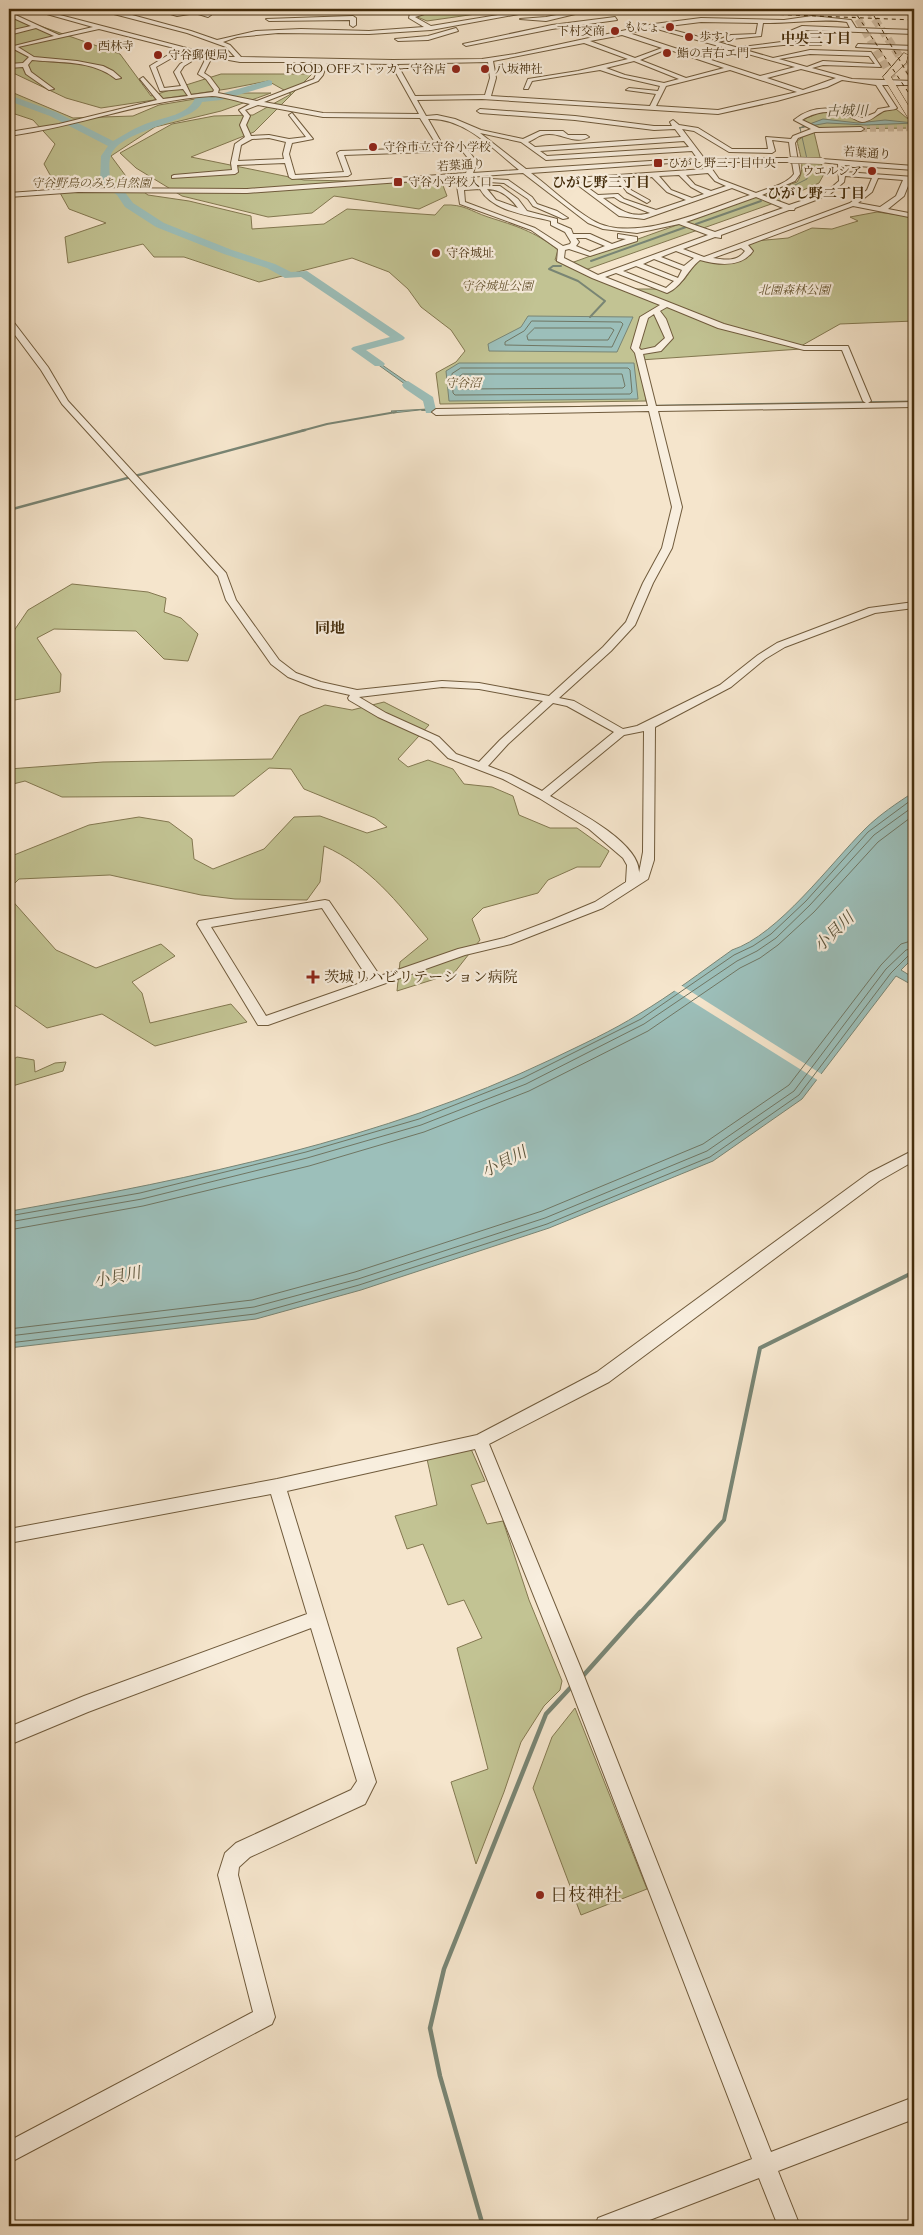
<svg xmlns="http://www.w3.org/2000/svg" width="923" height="2235" font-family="Cardo,'Noto Serif JP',serif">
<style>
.green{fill:#c2c393;stroke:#837850}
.water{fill:#9cbfba;stroke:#798574}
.pier{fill:#f5e5cc}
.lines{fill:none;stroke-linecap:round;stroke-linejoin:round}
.shore{stroke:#707663;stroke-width:1}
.stream-far4{stroke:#798574;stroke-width:1}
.stream-far3{stroke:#798574;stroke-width:2}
.stream-far2{stroke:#798574;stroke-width:2.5}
.stream-far1{stroke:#798574;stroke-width:4}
.stream{stroke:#798574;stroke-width:4.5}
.river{fill:#9cbfba;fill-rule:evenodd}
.minor-tunnel{stroke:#d2c0a6;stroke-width:6;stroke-dasharray:6 3;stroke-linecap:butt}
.major-tunnel{stroke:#d2c0a6;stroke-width:8;stroke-dasharray:8 4;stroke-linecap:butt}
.minor-casing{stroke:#705b3c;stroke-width:2}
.major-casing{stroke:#442d0c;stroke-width:1}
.minor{fill:#f8eede;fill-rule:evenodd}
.major{fill:#f5e5cc;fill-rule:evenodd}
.rail{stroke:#442d0c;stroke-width:1;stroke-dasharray:4 4;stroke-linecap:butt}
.minor-bridge-casing{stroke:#705b3c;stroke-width:7;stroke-linecap:butt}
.minor-bridge{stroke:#f8eede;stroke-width:6}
.poi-dot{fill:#8f2418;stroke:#f8eede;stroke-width:2}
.labels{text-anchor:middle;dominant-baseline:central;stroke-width:4.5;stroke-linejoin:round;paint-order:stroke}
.far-poi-label{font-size:12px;fill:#442d0c;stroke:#f8eede;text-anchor:start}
.far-street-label{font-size:12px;fill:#442d0c;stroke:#f8eede}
.far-park-label{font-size:12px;font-style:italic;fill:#64522e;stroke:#f8eede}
.far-neighbourhood-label{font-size:14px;font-weight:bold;fill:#442d0c;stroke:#f8eede}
.far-water-label{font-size:14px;font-style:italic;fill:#5a5238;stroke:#f8eede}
.far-quarter-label{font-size:15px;font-weight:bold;fill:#442d0c;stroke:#f8eede}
.poi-label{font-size:15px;fill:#442d0c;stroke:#f8eede;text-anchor:start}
.water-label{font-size:16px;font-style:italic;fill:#5a5238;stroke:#f8eede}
.near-poi-label{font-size:18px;fill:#442d0c;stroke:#f8eede;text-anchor:start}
</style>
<rect width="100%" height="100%" fill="#f5e5cc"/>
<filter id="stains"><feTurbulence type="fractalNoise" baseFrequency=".004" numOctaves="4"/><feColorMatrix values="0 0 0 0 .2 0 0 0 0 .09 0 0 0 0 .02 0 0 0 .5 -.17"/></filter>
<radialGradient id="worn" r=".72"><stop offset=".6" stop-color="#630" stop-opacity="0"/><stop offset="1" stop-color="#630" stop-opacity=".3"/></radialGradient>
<path class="green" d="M451,9H511L427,21L415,16L432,11Z
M9,15L120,54L151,96L221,74H312L254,132L191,157L304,180L442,183L447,196L419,209L334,196L312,213L268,217L182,196L136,168L120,153L172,124L214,116L253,115L291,94L268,81L227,89L101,108L66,98L9,71Z
M9,91L73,118L133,116L159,105L231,93H271L221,111L155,127L111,156L131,183L148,195L189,201L251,216L252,229L324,224L347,209L435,215L444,205C464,204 470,211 488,217C516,226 534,231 558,250L555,260L590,277L683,312L801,349L640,360L646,401L440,404L436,373L456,362L465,351L451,330L421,307L408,289L389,272L352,258L259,282L184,257H154L143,244L68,263L65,237L106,223L69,209L44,164L55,144L33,120L9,112Z
M896,109L914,124V128L819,129L801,120L814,115L816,111C834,110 848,115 864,121L879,114L881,111Z
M814,132L824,174L819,183L774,203L585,270L571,263L797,182C806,169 800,155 797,141L807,134Z
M877,212L914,217V321L840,324L801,346L720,324L634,289H658L668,293L684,280L698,260L736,262L751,255L750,247L746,245L755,241L788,238L812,228L832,229L858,221L850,217Z
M72,584L148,592L166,598L164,612L181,618L198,634L188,661L164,659L136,631L54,629L37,638L61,674L60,692L9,701V638L28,610Z
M384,702L429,725L398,759L408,767L428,760L453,769L464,784L492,787L513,796L519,815L550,828H577L609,851L600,867H577L548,880L538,893L483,908L472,919L480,940L454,973L397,991L400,962L428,939C396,901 371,867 324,846L320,882L307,900L235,899L201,895L110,875L19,879L9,889V857L89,825L139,817L169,822L192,839L194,859L213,869L264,849L294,817L320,816L367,833L387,827L375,818L304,789L291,769L269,768L234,796L62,797L25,781L9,785V769L103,762L272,759L300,716L325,705L352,710Z
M9,897L56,950L96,968L161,944L175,956L132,982L142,993L150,1023L231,1004L247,1022L155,1046L102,1014L47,1028L9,1001Z
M17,1057L34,1060L35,1072L55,1063L66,1062L63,1071L9,1087V1062Z
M471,1449L485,1481L471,1485L487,1524L503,1521L529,1600L562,1681L560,1690L544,1706L521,1742L504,1792L476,1864L451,1782L488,1769L457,1648L482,1638L464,1600L448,1605L423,1544L407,1549L395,1516L437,1505L427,1459Z
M575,1708L647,1889L581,1915L533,1788L552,1737Z"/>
<path class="water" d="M823,119L858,123L885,120L914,123L867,125L827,123L799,128Z
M528,316L633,317L617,352L489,351L488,344L521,327Z
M355,348L359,349L430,398L429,409L914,401V403L428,409L393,413L391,411L428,409L427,400Z
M459,363H634L638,399L449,401L446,371Z
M914,792V957L901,970L914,978V986L896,976L802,1099L713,1161L549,1228L361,1290L256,1319L9,1348V1212L11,1211C195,1178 382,1140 552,1059C581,1045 612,1031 639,1014C671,995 701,972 732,950C778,935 830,864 865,829C879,815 897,803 914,792Z"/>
<path class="pier" d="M679,984L823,1075L819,1081L672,989Z"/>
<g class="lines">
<path class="shore" d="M532,321L621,322L623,324L612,347L505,345V342L524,331Z
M535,328H611L614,330L608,340H528L527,336Z
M461,368H628L630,370L632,392L630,394L455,395L453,393L452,374Z
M463,374H622L625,386L623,388L461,389L458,378Z
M9,1216L140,1193L306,1152L419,1119L523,1078L641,1019L734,955L753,946L771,934L806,901L868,832L914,798
M9,1222L142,1199L307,1158L421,1125L526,1084L644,1024L737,961L757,951L776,938L810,905L874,835L914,806
M9,1230L143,1206L309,1166L424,1132L529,1091L648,1031L740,968L760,958L778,945L814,912L878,842L914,815
M9,1329L252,1300L355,1272L542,1211L703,1144L789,1085L881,965L901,944L914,940
M9,1336L254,1307L358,1279L545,1218L707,1151L794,1091L886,969L906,950L914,948
M9,1343L255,1314L359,1285L547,1224L710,1157L799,1095L891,973L909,955L914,954"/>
<path class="stream-far4" d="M785,190L807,179L809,168L800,128L804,127"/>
<path class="stream-far3" d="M770,198L787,189
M696,224L761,201
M591,261L686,227
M561,266H553L549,269L578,281L605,301L590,317
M422,410H439
M301,431L327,424L396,412"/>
<path class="stream-far2" d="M9,510L305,430"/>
<path class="stream-far1" d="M639,1614L724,1520L760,1348L914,1272"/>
<path class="stream" d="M582,1677L640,1612
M483,2226L440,2076L430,2028L444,1969L546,1714L572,1686"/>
<path class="river" d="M269,80L272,81V85L221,100L202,102C195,123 122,128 111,155C108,162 110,174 110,182L124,191L133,203L164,223L232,250L275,264L291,272L307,271L403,336L405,338L403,340L366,350L383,362L385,364L383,366H375L351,349L353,347L390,337L301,277L285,278L267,268L224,254L156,227L125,207L117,195L100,183L101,156L108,146L50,116L9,101V95L56,112L113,141C124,135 136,127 148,123C164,117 189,115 195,98L217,95Z
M408,381L433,397L436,410L434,413H426L423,401L404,388L402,385L404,382Z"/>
<path class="minor-tunnel" d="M861,129L914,128"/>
<path class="major-tunnel" d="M852,9L898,87
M868,9L914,78"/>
<g class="minor-casing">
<path id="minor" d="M29,9H37L198,51L230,57H235L226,47L187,33L110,13L53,10L110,9L191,31L217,40L256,31L301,29L369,31L424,27L409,18L411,9H417L415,13L440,9L415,17L431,26L535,9H546L431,30L369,34L278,33L237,37L223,42L230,45L241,57L393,60L482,59L515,54L654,24L701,18L784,20L812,16L851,20L856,28L914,30V34L803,30L795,33V42H819L821,45H783L745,49L742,47L789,41L790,31L802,26L850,28L847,22C819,18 792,24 763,23L761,36L731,39L718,42L773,58L810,50L871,52L881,67L823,65L812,68L852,79L914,81V85H882L897,108C893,111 886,109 882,112C876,115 870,122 862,122C856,121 852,117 847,115C832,109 815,112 802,120L819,128L861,127L864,129L861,131L815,132L798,138L795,143L800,174L795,181L762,195L789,205L825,193L839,181L838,164L820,162V160L822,159L914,166V170L844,165L845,172L914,177V181H910L904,196L888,209L914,214V218L853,206L748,245L753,251C741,268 718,265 700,260C687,270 683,286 667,293L616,273L605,277L724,324L804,346H848L871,401L868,403L914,402V407L658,411L682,507L672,548L653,583L635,625L611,651L559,698L574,701L623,729L637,726L720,685L758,655L777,643L869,608L914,602V608L875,613L785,647L765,659L731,687L655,727L654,860L648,879L603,908L511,944L465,955L268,1025H258L197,924L199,921L325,900L329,901L380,976L458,949L504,938L552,920L595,902L626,882L627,865L623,858L589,829L539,798L503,779L448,758L431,741L378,717L349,700L348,698L350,695L314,687L288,677L271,664L226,600L218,576L62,404L41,370L9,327V320H12L48,367L68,401L226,573L236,600L279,660L296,673L321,682L357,690L442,681L479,683L549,696L603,647L626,622L643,583L662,548L672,507L649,411L436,415L432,412L436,409L648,406L635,353L631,348L640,317L660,305L592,278L557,261L558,249L531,230L460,204L456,180L457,178L247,193L78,192L9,197V193L78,188L247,189L466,173L471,162L460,148L442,146L440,149L428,152L344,155L351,174L348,176L292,179L289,177L285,163L237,165L238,172L235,174L172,178V176L174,175L232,170L231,163L235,144L245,137L240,125L244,116L239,110L250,104C240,102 221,96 212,96C143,100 77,127 9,136V132L59,124L157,100L140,79L143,77L163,99L188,96L183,89L160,91L150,66L178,49L99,29L18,47L34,57L77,61L103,66L113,71L121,78L116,79C93,60 60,63 32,60L28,65L31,72L54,89L49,90L26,74L23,67L9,68V64L23,63L29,57L10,47L54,36L36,28L9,35V31L31,26L9,16V12L59,35L93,27ZM701,22L758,23L756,34L731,35L715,41L661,27ZM657,27V29L795,67L760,76L629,33ZM622,35L662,48L635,58L590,41ZM584,43L628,59L578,71L528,79L524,89H528L532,81L600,70L621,77L660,86L658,91L629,88L626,90L656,94L650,106L491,96L496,78L493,61ZM667,49L724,68L686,78L640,60ZM184,51L196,54L180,64L174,72L181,86L164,88L156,67ZM810,54L869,56L875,64L823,61L807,67L779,59ZM202,55L207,56L198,74L206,79L214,90L213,92L191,95L180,72L184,66ZM212,57L240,62H321L314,79L257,101L218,93L219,89L210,77L204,73ZM634,61L679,79L664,83L625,75L606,68ZM488,62L490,78L485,95L415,96L397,64ZM327,63L391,64L419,114L323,113L264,102L318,81L323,75ZM801,69L836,78L803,90L767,78ZM730,70L797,92L718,110L656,106L666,86ZM842,80L876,85L890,107L878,109L875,113L862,118C840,108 815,102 794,120L811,129L793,136L791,139L766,137L768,149H732L698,128L679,125L673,120L670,122L672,126H654L575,116L480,109L477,111L480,113L575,120L654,130L675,129L681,137L535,147L528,142C533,140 538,136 542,135C559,130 574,146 589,137L586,135H568L563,131H540L523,139L481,130L455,119L437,115L426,116L417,100L482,99L718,114L777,101L827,87ZM258,105L323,117L420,118L436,144L435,147L428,148L340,151L337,153L344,172L295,175L289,154L292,143L313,139L292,113L289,115L306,137L289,139L269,135L251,136L246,125L250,116L245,110ZM428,119C464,117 493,149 519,170L473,173L477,162L464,145L441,142ZM682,129L694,131L729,152L772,153L775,151L772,140L789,142L791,158H704ZM480,133L521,142L546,160L692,151L697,158L526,169ZM269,138L286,142L283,154L284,159L238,161L241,145L252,139ZM684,141L689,147L547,156L540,151ZM685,162H700L705,169L574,178L571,180L619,216L644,219L732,188L750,195C708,209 633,245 592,220C570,207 551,188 531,173ZM707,162H792L794,174C786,185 768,188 756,193L719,179ZM523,173L588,223L603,229L637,233L679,224L708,235L598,275L564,258L565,250L569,249L590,256L637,241V237L618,234V238L626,239L612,244L590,234H573L571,229L557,223V219L527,211L518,199L500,186H463L462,181L468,177ZM708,173L715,181L726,186L711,191L695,185L686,175ZM679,175L691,187L704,194L692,198L671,190L659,176ZM845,176L872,178L867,190L850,203L704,257L683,249L715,237L721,238V235L789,210H794L795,208L829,195L844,182ZM652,177L667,192L686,200L656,210L624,199L618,194L598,195L580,182L617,179L627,192L647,203L650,201L649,200L631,190L623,179ZM878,178L903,180L896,196L880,207L858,203L872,192ZM480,189C493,212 528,215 551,221V225L565,232L571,242L570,244L563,246L535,228L465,202L464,190ZM487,189C500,189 510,197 518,208L496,200ZM614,197L620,201L650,213C631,219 618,209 603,198ZM756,197L783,208L715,232L686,222ZM576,238H586L605,246L590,252L576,246L579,242ZM741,248L745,251C737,262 725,260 713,258ZM676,251L694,258L684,266L661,257ZM654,259L682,270L678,278L643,264ZM636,266L674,281L666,288L623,271ZM667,307L718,328L804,350H842L863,401L866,403L656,406L643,354L661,351L673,338L666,319L660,311ZM654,314L665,338L655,347L641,350L639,348L648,318ZM442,687L479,689L543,701L500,740L479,762L456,754L439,737L386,713L359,697ZM553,703L567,706L614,732L542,791L511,775L488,766L508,744ZM644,731L643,852L639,873C641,843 574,809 550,796L624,735ZM322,908L369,980L266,1016L211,927Z
M138,9H166L177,12L195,9L211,15L208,17L195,13L177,16L164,12H136Z
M240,9H265L262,11Z
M587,9H596L546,21L520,19L546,17Z
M782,9H841L838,11Z
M353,16L356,18V25L353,27L350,25V20L269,21L266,19Z
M615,17L617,20L552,29L466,46L463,44L552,25Z
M456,28L458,31L428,40L398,41L395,39L428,36Z
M858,44L914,46V50L856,47Z
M491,179L508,180L532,197L537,204L557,211L568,218L563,219L533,206L528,199L504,183L489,182L488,181Z
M914,1150V1161L879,1181L609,1382L489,1444L584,1676L771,2152L914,2097V2119L778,2171L800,2226H778L759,2178L634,2226H595L598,2218L752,2159L566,1676L475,1449L287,1491L376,1782L365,1804L250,1857L239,1867L238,1875L275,2017L272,2024L9,2163V2141L253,2012L218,1875L225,1853L236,1843L351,1790L357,1781L311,1628L88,1712L9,1745V1727L84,1696L307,1614L271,1494L9,1543V1529L277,1479L477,1435L597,1372L869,1173Z"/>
</g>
<g class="major-casing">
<path id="major" d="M904,53L908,55L906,63L891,77L914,115V123L910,121L883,77Z"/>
</g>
<use href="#minor" class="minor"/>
<use href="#major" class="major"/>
<path class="rail" d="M644,9L914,20
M853,9L914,101
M870,9L914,85"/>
<g class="minor-bridge-casing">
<path id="minor-bridge" d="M790,160L822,161"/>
</g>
<use href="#minor-bridge" class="minor-bridge"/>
</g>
<g class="poi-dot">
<circle cx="670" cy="27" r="5"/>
<circle cx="615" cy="31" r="5"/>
<circle cx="689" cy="37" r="5"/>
<circle cx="88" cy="46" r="5"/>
<circle cx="667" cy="53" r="5"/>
<circle cx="158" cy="55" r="5"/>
<circle cx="456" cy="69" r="5"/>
<circle cx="485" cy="69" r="5"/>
<circle cx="373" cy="147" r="5"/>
<rect x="653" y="158" width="10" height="10" rx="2.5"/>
<circle cx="872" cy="171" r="5"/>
<rect x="393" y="177" width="10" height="10" rx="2.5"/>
<circle cx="436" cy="253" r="5"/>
<path d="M310.5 969.5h5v5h5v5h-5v5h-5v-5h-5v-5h5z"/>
<circle cx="540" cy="1895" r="5"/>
</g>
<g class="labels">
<g class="far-poi-label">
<text x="660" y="27" text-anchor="end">もにょ</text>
<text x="605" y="31" text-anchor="end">下村交商</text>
<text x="699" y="37">歩すし</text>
<text x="98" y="46">西林寺</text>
<text x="677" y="53">鮨の吉右エ門</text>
<text x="168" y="55">守谷郵便局</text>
<text x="446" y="69" text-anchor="end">FOOD OFFストッカー守谷店</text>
<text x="495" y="69">八坂神社</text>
<text x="383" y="147">守谷市立守谷小学校</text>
<text x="668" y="163">ひがし野三丁目中央</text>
<text x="862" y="171" text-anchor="end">ウエルシア</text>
<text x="408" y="182">守谷小学校入口</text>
<text x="446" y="253">守谷城址</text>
</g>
<g class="far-street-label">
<text transform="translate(867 153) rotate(4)">若葉通り</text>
<text transform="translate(461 165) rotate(-4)">若葉通り</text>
</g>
<g class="far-park-label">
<text x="91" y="183">守谷野鳥のみち自然園</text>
<text x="497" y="286">守谷城址公園</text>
<text x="794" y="290">北園森林公園</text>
<text x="463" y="383">守谷沼</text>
</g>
<g class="far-neighbourhood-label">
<text x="816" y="38">中央三丁目</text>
<text x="601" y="182">ひがし野三丁目</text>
<text x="816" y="193">ひがし野二丁目</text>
</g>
<g class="far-water-label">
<text transform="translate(847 111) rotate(-1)">古城川</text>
</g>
<g class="far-quarter-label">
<text x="330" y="628">同地</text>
</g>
<g class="poi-label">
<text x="324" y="977">茨城リハビリテーション病院</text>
</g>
<g class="water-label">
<text transform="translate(834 932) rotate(-44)">小貝川</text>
<text transform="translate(504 1162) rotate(-27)">小貝川</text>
<text transform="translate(117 1277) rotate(-11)">小貝川</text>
</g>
<g class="near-poi-label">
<text x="550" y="1895">日枝神社</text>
</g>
</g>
<rect width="923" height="2235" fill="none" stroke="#f5e5cc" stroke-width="30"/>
<rect x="10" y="10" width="903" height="2215" fill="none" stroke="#442d0c" stroke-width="2.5"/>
<rect x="15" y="15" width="893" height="2205" fill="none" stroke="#442d0c"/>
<rect width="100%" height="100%" filter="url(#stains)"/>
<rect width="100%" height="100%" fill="url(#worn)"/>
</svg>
